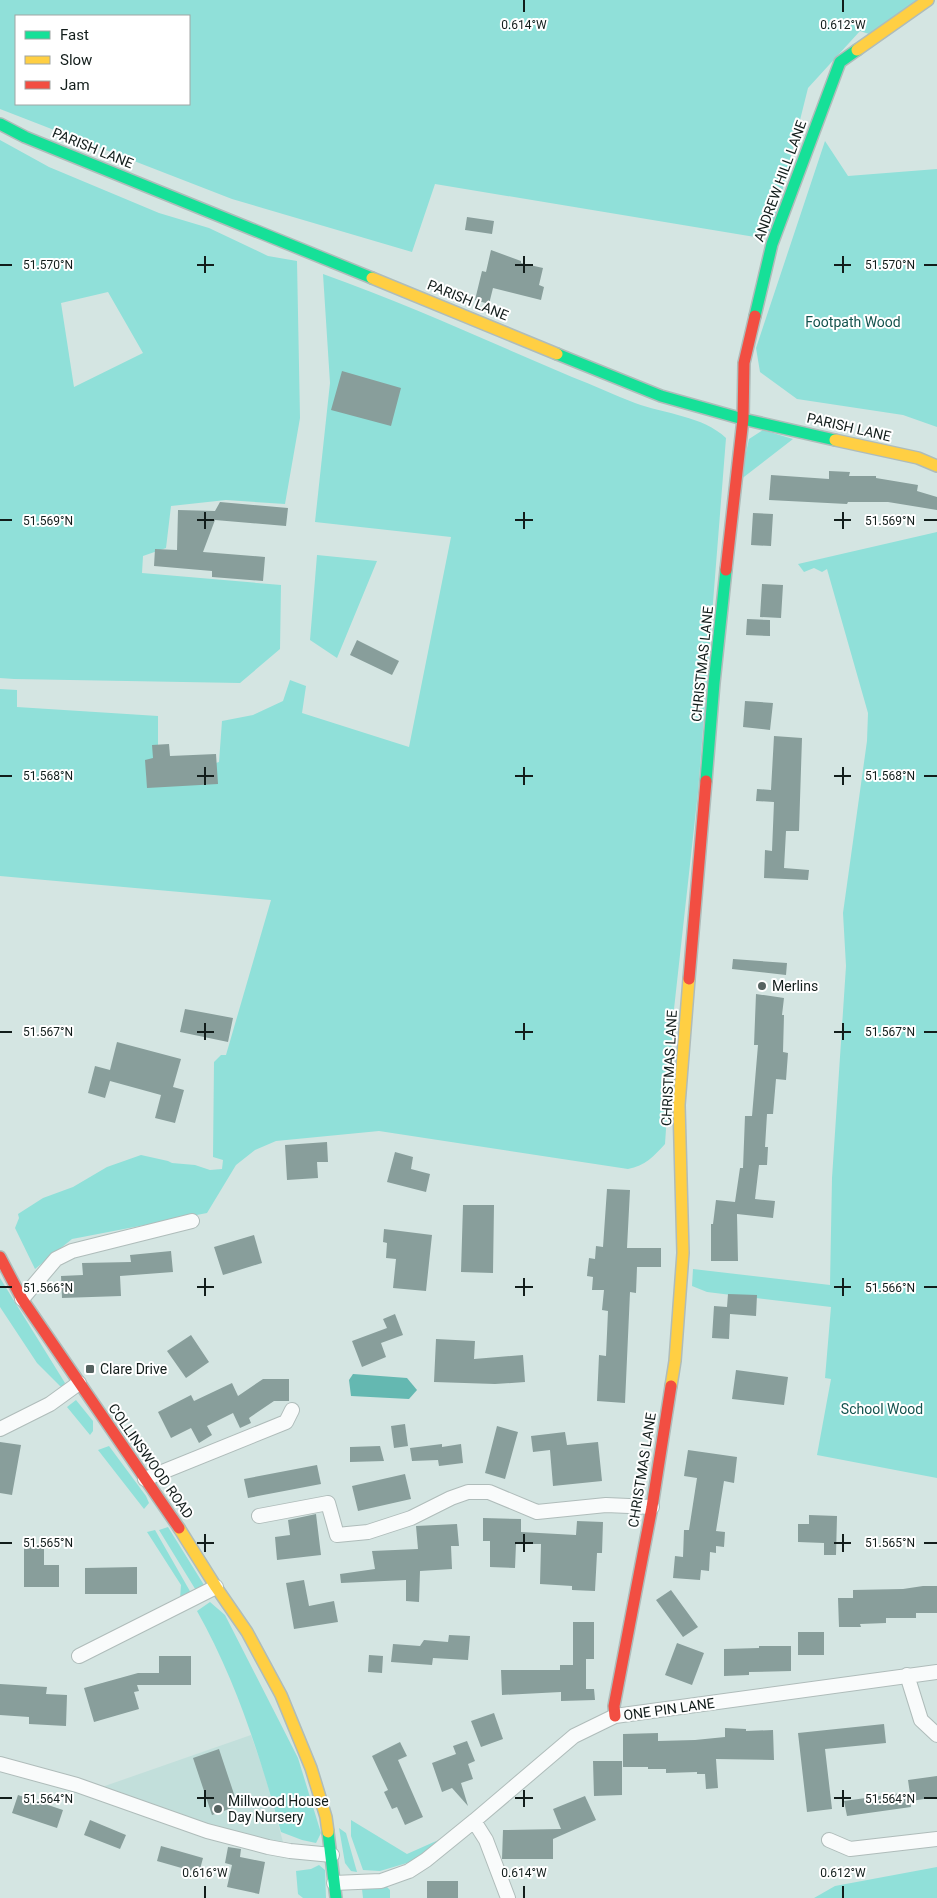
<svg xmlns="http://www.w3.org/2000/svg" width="937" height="1898" font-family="Roboto,sans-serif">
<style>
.built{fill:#c2dfdb}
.green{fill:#90e0d9;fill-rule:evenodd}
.water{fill:#64b8b1}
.building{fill:#889e9b}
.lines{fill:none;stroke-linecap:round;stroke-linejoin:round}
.street-casing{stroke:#afbcba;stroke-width:16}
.fast-casing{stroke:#afbcba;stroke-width:14}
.slow-casing{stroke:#afbcba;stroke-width:14}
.jam-casing{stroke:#afbcba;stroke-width:14}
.street{stroke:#f9fbfb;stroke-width:14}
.fast{stroke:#16e098;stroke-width:11}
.slow{stroke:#ffcf43;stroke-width:11}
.jam{stroke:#f24e42;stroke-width:11}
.ticks{fill:none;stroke:#121d1b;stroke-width:2}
.poi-dot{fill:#566361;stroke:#fff;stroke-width:2}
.labels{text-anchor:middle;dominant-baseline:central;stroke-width:4;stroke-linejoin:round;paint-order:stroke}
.street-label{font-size:14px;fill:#121d1b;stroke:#fff}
.park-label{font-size:14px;fill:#13534e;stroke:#fff}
.poi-label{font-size:14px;fill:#121d1b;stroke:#fff;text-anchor:start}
.ticks-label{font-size:12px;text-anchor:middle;fill:#121d1b;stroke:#fff;stroke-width:4;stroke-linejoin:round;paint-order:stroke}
</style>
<rect width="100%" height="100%" fill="#d4e5e2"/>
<path class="built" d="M251,1735L265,1775L283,1842L281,1846L223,1829L102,1787Z"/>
<path class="green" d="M0,0H923L872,35L860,31L808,88L772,232L761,238L435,184L412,252L232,199L0,109ZM16,16H189V104H16Z
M0,140L49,167L159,213L209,228L268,256L297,261L300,418L285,504L226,500L171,506L166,548L143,556L142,573L281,585L280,649L240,683L14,679L0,678ZM108,292L143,353L74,387L61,303Z
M825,141L848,176L937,169V427L903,415L797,399L760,372L756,348Z
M323,274C408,304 489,342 572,377C593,385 614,395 635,403C665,414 703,416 726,438L698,792L674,1009L665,1144C654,1156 645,1166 628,1169L379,1131L276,1141L255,1150L236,1165L207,1213L72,1239L35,1269L15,1228L19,1218L18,1214L43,1198L73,1187L107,1167L141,1155L168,1161L172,1163L195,1165L210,1170L222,1169L223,1160L213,1157L214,1062L221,1055H226L271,900L0,876V689L17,690V707L158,716V763H146L147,784L219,762L222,721L253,715L283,701L290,680L306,686L302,713L409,747L451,537L315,522L330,383Z
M763,430L793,439L740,480L749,439Z
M937,532V1478L817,1455L831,1379L825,1378L831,1307L707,1292L692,1286L693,1269L830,1285L832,1178L846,966L843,913L867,741L868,713L827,569L822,572L814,568L804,572L798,564Z
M317,555L377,561L337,658L310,640Z
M0,1278L65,1383L62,1388L37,1363L0,1307Z
M76,1400L93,1421V1431L90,1435L67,1407Z
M109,1446L146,1496L149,1503L144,1509L98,1450Z
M168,1527L204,1585L197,1592L159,1530Z
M155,1530L191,1593L180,1599L181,1585L147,1532Z
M210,1602L225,1615L298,1758L321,1833L316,1843L302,1840L281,1832C260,1756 236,1680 197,1611Z
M351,1820L407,1854L443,1838L417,1860L380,1871L363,1870L351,1836Z
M339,1828L346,1833L357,1872L351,1871L345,1863Z
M319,1865L325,1870L326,1898H303L298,1894L296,1871L311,1869Z
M937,1867V1898H814L835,1886Z
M386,1886L390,1890V1898H363L362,1889Z"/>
<path class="water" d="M353,1374L407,1378L417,1390L409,1399L351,1396L349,1380Z"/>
<path class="building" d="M467,217L494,221L492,234L465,230Z
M491,250L521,261V263L543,268L539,285L544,287L541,300L493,288L489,304L475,300L482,271L486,272Z
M342,371L401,388L391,426L331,410Z
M829,471L850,472L849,476H876V478L918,485L917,491L937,497V510L888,502H848L847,504L769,500L771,475L829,479Z
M220,502L288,508L286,526L215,520L203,552L265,557L263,581L212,577V571L154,566L155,549L177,550L178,510L215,511Z
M753,513L773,514L771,546L751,545Z
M762,584L783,585L781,618L760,617Z
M747,619L770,620V636L746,635Z
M357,640L399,661L392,675L350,655Z
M745,701L773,703L770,730L743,727Z
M774,736L802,738L799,831H786L784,868L809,870L808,880L764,878L765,850L772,851L774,802L756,801L757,789L771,790Z
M169,744L170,756L216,754L218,784L147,788L145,760L153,758L152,745Z
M733,959L787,963L786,975L732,969Z
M756,994L784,998L782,1015H784L783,1052L788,1053L786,1080L776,1079L773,1114H767L765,1147H768L767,1165H759L755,1199L775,1201L773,1218L737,1214L738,1261H711V1224H713L716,1200L735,1202L740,1168H743L745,1116H752L758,1045H754Z
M185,1009L233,1018L228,1042L180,1032Z
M117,1042L181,1059L173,1087L184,1090L175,1123L155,1118L161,1095L110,1081L105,1098L88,1093L95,1066L110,1070Z
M327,1142L328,1162H317L318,1178L287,1180L285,1145Z
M395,1152L413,1157L411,1169L430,1174L426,1192L387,1182Z
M607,1189L630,1190L627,1248H661V1267H637L636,1293L630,1292L625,1403L597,1401L599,1355L606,1356L608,1311L602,1310L604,1290H592L593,1277L587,1276L589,1258L595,1259L596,1246L603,1247Z
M463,1205H494L493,1273L461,1272Z
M384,1229L432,1235L426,1291L393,1288L396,1259L386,1258L387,1243L383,1242Z
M254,1235L262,1263L223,1275L214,1247Z
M171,1251L173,1272L120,1276L121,1296L62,1298L61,1276L83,1275L82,1263L131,1262L130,1255Z
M728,1294L757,1295L756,1316L730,1314L729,1339L712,1338L714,1306L727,1307Z
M395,1314L403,1335L381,1343L386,1357L362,1367L352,1341L387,1328L383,1319Z
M191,1335L209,1362L186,1378L167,1351Z
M436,1339L475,1341L474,1359L523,1355L525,1382L495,1384L434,1382Z
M736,1370L788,1377L784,1405L732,1399Z
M263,1379H289V1401H274L249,1418L251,1423L240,1428L233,1413L207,1426L212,1435L199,1443L191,1428L171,1438L158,1412L191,1395L194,1401L232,1383L238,1396Z
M405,1424L408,1446L394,1448L391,1426Z
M497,1426L518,1432L505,1479L485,1473Z
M565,1432L567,1445L598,1442L602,1481L553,1486L550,1450L533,1452L531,1436Z
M0,1442L21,1445L12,1495L0,1493Z
M442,1444V1447L461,1444L463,1463L439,1466L438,1460L412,1461L410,1448Z
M380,1446L384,1461L350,1462V1447Z
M688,1450L737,1457L734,1483L724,1481L716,1531L725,1532L724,1547L716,1546V1553L710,1552L709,1571L701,1570L700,1580L673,1578L675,1556L683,1557L684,1530H689L697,1478L684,1476Z
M317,1465L321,1484L248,1498L244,1479Z
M405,1474L411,1499L358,1511L352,1486Z
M316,1514L321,1555L277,1560L275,1537L290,1535L288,1520Z
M809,1515L837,1516L836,1555H824V1543L798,1542V1524H809Z
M483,1518L521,1519V1532L576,1535L577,1521L603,1522L602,1553H597L595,1591L572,1590V1586L540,1584L541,1544H516L515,1568L490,1567V1541H483Z
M457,1524L459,1546H451L452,1569L420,1571L419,1602L406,1601V1580L341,1583L340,1574L375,1569L372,1551L418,1549L416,1526Z
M24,1545H44V1565H59V1587H24Z
M137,1567V1594H85V1568Z
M304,1580L309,1606L334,1601L338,1622L294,1629L286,1583Z
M923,1586H937V1613H916V1618H886V1623L860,1624L861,1627H839L838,1598H853V1590L903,1589Z
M671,1590L698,1627L683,1637L656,1600Z
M573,1622H594V1659H586V1689H594L595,1700L561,1701V1692L502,1695L501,1670H560V1665H573Z
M798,1632H824V1655H798Z
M449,1635L470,1636L468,1660L433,1658L432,1665L391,1662L393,1644L420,1646L424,1640L448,1642Z
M677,1643L704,1653L692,1685L665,1675Z
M759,1646H791V1671L749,1672V1675L724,1676V1649L759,1648Z
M369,1655L383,1656L382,1673L368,1672Z
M159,1656H191V1685H137L139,1691L134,1692L139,1709L94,1722L84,1688L138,1673H159Z
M0,1684L47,1687L46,1694L67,1695L66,1726L29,1724V1717L0,1715Z
M494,1713L503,1739L481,1747L471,1721Z
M884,1724L886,1743L825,1749L832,1809L807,1812L798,1733Z
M725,1728L746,1729V1731L773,1730L774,1760L716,1759L718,1788L706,1789L705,1774H697V1772L666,1773V1769H648V1767H623V1734L658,1733V1741L695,1740L725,1737Z
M467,1741L475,1761L468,1764L473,1779L461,1783L468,1806L452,1788L442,1792L432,1763L456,1754L453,1746Z
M400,1742L407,1756L398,1760L423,1817L405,1825L397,1807L392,1809L384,1792L388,1790L372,1756Z
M219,1749L238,1806L212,1815L193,1758Z
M593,1761H622V1795L594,1796Z
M937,1776V1797L911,1801L908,1780Z
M909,1792L911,1807L847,1816L844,1801Z
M18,1795L63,1810L57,1828L12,1813Z
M585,1796L596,1820L553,1839V1859H502L503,1830L561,1829L553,1809Z
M90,1820L126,1835L120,1849L84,1835Z
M161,1846L203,1858L199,1873L157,1861Z
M228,1847L241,1849L240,1857L265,1862L259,1894L227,1887L232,1865L225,1863Z
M427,1881H458V1898H427Z"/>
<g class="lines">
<g class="street-casing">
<path id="street" d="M22,1299L56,1259L72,1251L192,1221
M0,1429L50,1404L79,1383
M145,1479L286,1422L292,1410
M259,1516L328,1503L337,1535L368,1532L411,1518L451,1498L468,1492H489L537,1512L606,1505L652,1507
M79,1656L216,1587
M907,1675L921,1720L937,1735
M0,1764L77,1785L207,1831L268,1847L290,1851L332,1855
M474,1821L486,1840L508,1898
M829,1840L850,1849L937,1839
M334,1883L381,1881L409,1871L426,1860L474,1821L574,1736L615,1716L937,1672"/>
</g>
<g class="fast-casing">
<path id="fast" d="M0,124L25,137L372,278
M755,316L772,244L840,62L857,50
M557,354L661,396L743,419L835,440
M706,781L714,683L726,570
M328,1832L336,1898"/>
</g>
<g class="slow-casing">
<path id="slow" d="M857,50L928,0
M372,278L557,354
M835,440L918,458L937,466
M671,1386L675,1361L683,1253L679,1105L689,979
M179,1528L216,1587L247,1632L281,1695L311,1768L326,1817L328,1832"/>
</g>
<g class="jam-casing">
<path id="jam" d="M726,570L743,419L744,363L755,316
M689,979L706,781
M0,1257L22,1299L179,1528
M615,1716L614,1706L652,1507L671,1386"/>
</g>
<use href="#street" class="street"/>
<use href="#fast" class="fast"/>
<use href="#slow" class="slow"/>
<use href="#jam" class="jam"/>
</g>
<path class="ticks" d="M524,0V12M843,0V12M205,256V273M524,256V273M843,256V273M0,265H12M197,265H214M515,265H533M834,265H851M924,265H937M205,512V529M524,512V529M843,512V529M0,520H12M197,520H214M515,520H533M834,520H851M924,520H937M205,767V785M524,767V785M843,767V785M0,776H12M197,776H214M515,776H533M834,776H851M924,776H937M205,1023V1040M524,1023V1040M843,1023V1040M0,1032H12M197,1032H214M515,1032H533M834,1032H851M924,1032H937M205,1278V1296M524,1278V1296M843,1278V1296M0,1287H12M197,1287H214M515,1287H533M834,1287H851M924,1287H937M205,1534V1552M524,1534V1552M843,1534V1552M0,1543H12M197,1543H214M515,1543H533M834,1543H851M924,1543H937M205,1790V1807M524,1790V1807M843,1790V1807M0,1798H12M197,1798H214M515,1798H533M834,1798H851M924,1798H937M205,1886V1898M524,1886V1898M843,1886V1898"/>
<g class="poi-dot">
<circle cx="762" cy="986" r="5"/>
<rect x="85" y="1364" width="10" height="10" rx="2.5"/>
<circle cx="218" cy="1809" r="5"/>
</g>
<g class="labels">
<g class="street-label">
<text transform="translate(93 148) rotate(22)">PARISH LANE</text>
<text transform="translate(780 181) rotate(-70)">ANDREW HILL LANE</text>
<text transform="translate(468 300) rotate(22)">PARISH LANE</text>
<text transform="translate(849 427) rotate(13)">PARISH LANE</text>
<text transform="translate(702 664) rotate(-84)">CHRISTMAS LANE</text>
<text transform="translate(669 1068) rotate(-87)">CHRISTMAS LANE</text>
<text transform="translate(151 1461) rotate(55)">COLLINSWOOD ROAD</text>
<text transform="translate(642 1470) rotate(-81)">CHRISTMAS LANE</text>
<text transform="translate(669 1709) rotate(-8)">ONE PIN LANE</text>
</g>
<g class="park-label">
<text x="853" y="322">Footpath Wood</text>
<text x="882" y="1409">School Wood</text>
</g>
<g class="poi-label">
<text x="772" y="986">Merlins</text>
<text x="100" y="1369">Clare Drive</text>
<text x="228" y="1801">Millwood House<tspan x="228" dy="16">Day Nursery</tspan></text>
</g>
</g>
<g class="ticks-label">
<text x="524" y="29">0.614°W</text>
<text x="843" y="29">0.612°W</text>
<text x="48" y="269">51.570°N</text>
<text x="890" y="269">51.570°N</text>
<text x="48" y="525">51.569°N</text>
<text x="890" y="525">51.569°N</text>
<text x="48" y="780">51.568°N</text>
<text x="890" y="780">51.568°N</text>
<text x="48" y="1036">51.567°N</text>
<text x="890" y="1036">51.567°N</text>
<text x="48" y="1292">51.566°N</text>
<text x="890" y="1292">51.566°N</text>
<text x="48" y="1547">51.565°N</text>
<text x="890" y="1547">51.565°N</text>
<text x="48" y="1803">51.564°N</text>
<text x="890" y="1803">51.564°N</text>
<text x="205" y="1877">0.616°W</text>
<text x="524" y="1877">0.614°W</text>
<text x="843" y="1877">0.612°W</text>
</g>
<rect x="15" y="15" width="175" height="90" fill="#ffffff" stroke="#a0a5a4"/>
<rect x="25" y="31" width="25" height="8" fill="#16e098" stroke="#a0a5a4"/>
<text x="60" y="40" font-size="15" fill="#121d1b">Fast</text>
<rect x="25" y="56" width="25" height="8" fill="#ffcf43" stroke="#a0a5a4"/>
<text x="60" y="65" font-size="15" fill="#121d1b">Slow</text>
<rect x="25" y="81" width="25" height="8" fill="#f24e42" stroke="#a0a5a4"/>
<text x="60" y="90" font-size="15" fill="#121d1b">Jam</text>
</svg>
